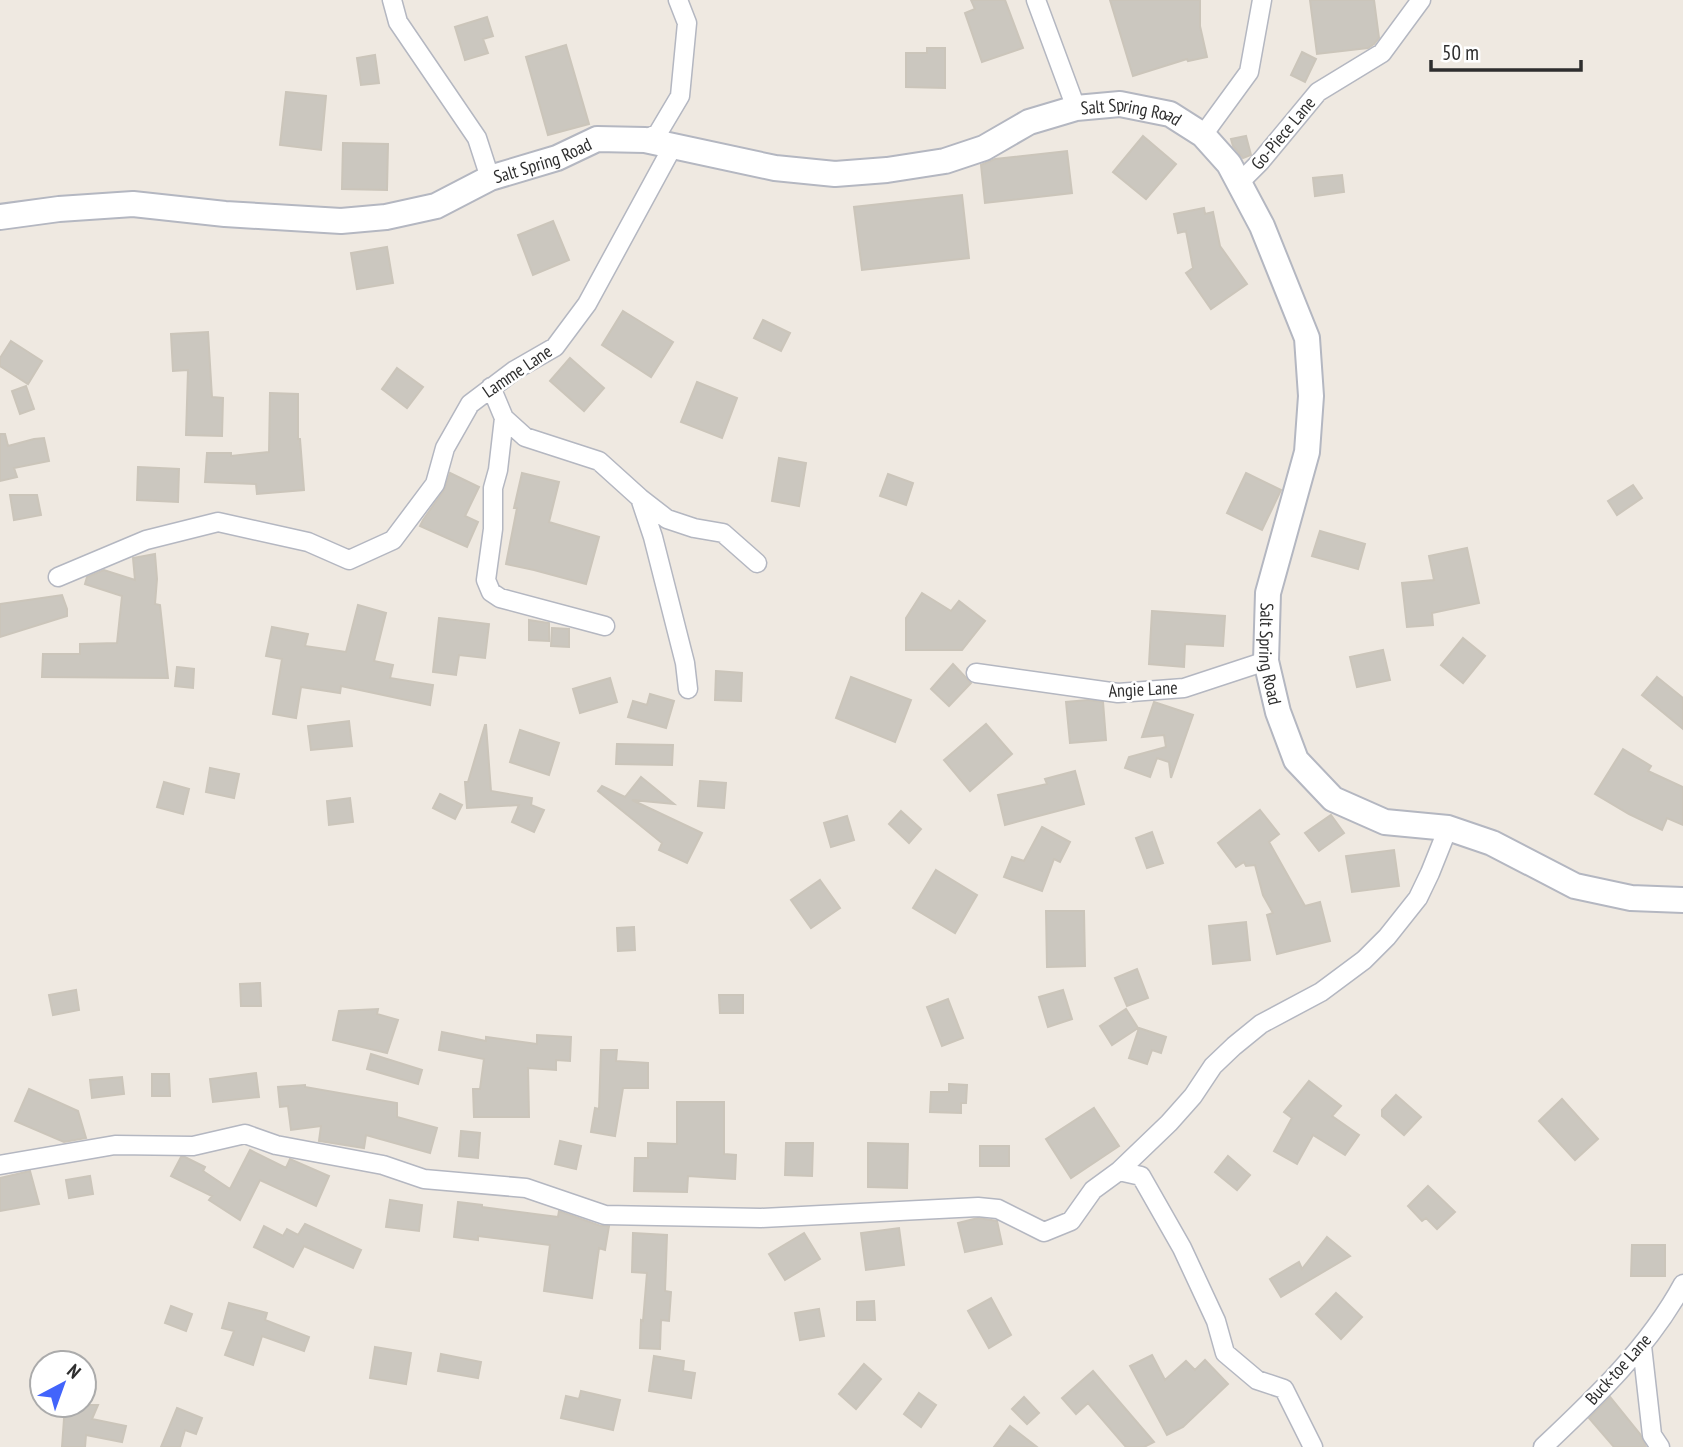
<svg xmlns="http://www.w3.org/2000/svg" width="1683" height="1447" font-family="'PT Sans Narrow',sans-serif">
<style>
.building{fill:#cbc7bf;stroke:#cbc5ba;stroke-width:2}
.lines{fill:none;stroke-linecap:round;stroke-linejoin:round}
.street-casing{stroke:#b4b7c1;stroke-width:21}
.secondary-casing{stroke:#b4b7c1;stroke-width:28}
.street{stroke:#fff;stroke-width:18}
.secondary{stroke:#fff;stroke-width:24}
.labels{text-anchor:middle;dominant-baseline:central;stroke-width:5;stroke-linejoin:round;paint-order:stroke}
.street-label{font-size:18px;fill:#2e2e2e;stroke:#fff}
</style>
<rect width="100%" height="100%" fill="#efe9e1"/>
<path class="building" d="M971,0H1005L1023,48L982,62L965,13L975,9Z
M1110,0H1200V26L1207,57L1188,61L1187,59L1133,76Z
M1310,0H1374L1379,38L1374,44L1368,48L1317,54Z
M487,17L493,36L483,39L488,53L465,60L455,27Z
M566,45L589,124L548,135L526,57Z
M927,48H945V88L906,87V53H927Z
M1302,52L1316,59L1305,82L1291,75Z
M375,55L379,83L361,85L357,58Z
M286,92L326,96L321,150L280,145Z
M1143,136L1176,164L1146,199L1113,172Z
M1246,136L1251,155L1243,158L1233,146L1231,139Z
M343,143L388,144L387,190L342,189Z
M1067,151L1072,193L985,203L981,165L995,159Z
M1342,175L1344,192L1315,196L1313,178Z
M962,195L969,258L862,270L854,207Z
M1204,208L1205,214L1213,212L1220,246L1247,284L1211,309L1186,273L1193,268L1186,231L1178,233L1174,214Z
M553,221L569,260L533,275L518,235Z
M387,247L393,283L357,289L351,253Z
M623,311L673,342L651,377L602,345Z
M763,320L790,333L781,351L754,338Z
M208,332L212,397L223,398L222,436L186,435L188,370L173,371L171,334Z
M11,341L42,361L28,384L0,366V358Z
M570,358L604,388L584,411L550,381Z
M397,368L423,387L407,408L382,389Z
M697,382L737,398L722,438L681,422Z
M26,386L34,409L20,414L12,391Z
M270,393L298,394V439H300L304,490L257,494L256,484L205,482L207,453H231V456L269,452Z
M0,434H5L8,446L34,439L44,438L49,461L14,468L17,477L0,481Z
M779,458L806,463L799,506L772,501Z
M138,467L179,469L178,502L137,500Z
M450,473L479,487L465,516L478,522L467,547L420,526L423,520L444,490Z
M522,473L559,482L549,522L599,537L586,584L534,570L506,564L517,508H514Z
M1246,473L1281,490L1262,530L1227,513Z
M888,474L913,483L906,505L880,496Z
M1633,485L1642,498L1617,515L1608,501Z
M10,495H37L41,515L14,520Z
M1320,531L1365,544L1358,569L1312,556Z
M1467,548L1479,603L1432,613L1433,625L1407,627L1402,583L1434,580L1429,556Z
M155,554L157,579L155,604L160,605L168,678L42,677L43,654H80V644L117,643L122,596L85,584L87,577L104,570L135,580L133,558Z
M922,593L951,611L959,601L985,621L962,650H906V618Z
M62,595L67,609V616L0,637V604Z
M358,605L386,613L374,661L393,665L390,678L433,685L430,705L341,686L340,693L301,687L296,718L273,714L282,659L266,656L272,627L308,634L305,646L346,652Z
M1152,611L1225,616L1223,646L1185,644L1184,667L1149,664Z
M439,618L489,624L485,658L459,655L456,675L433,672Z
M529,620L549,623V641L529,640Z
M552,628L569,629V647L551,646Z
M1463,638L1485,656L1463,683L1441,665Z
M1383,650L1390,680L1357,687L1350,657Z
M953,664L971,683L949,706L931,689Z
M177,667L194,669L193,688L175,686Z
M716,671L742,673L741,701L715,700Z
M851,677L911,700L895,742L836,718Z
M1657,677L1683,698V729L1642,695Z
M610,678L617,702L580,713L573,689Z
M650,694L674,701L666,728L628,717L633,701L647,705Z
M1088,700L1103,702L1106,740L1070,743L1066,702Z
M1154,702L1193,715L1171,778L1169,762L1157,758L1150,777L1125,768L1129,757L1166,747L1164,735L1142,737Z
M349,721L352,746L311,750L308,726Z
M986,724L1012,754L970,791L944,760Z
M485,725H486L491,791L532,798L531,805L544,810L534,832L512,822L519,805L467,808L465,782H468Z
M520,730L559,743L549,775L510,762Z
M617,744L673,745L672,765L616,764Z
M1623,749L1651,766L1648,771L1683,787V825L1667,818L1662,830L1629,814L1595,794Z
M210,768L239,774L234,798L206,792Z
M1075,771L1084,804L1005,825L998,795L1047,784L1045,779Z
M641,777L674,804L632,800L702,833L687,863L659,850L662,843L598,791L602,786L625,797Z
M700,781L726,783L724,808L698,806Z
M164,782L189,789L183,814L157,807Z
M440,794L462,805L455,819L433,808Z
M350,798L353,822L329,825L327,801Z
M1260,810L1279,834L1269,842L1305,906L1320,902L1330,941L1277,954L1267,915L1273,913L1263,895L1255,865L1246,866L1244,862L1236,867L1218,843Z
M901,811L921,829L909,843L889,824Z
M1331,815L1344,833L1319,851L1305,833Z
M847,816L854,840L831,847L824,823Z
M1042,827L1070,842L1060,862L1054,859L1042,891L1004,877L1012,857L1024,861Z
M1152,832L1163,863L1147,868L1136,838Z
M1394,850L1399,886L1352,892L1346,856Z
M936,870L977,895L955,933L913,908Z
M820,880L840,908L811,928L791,900Z
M1046,911H1084L1085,966L1047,967Z
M1246,922L1250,960L1213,964L1209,926Z
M634,927L635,950L618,951L617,928Z
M1137,969L1148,998L1127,1006L1115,978Z
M260,983L261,1006H241L240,984Z
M76,990L79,1010L53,1015L49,995Z
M1063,990L1072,1019L1048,1027L1039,997Z
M719,995H743V1013H720Z
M948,999L963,1038L942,1046L927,1007Z
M378,1009L377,1014L398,1020L387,1053L333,1040L339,1011Z
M1126,1009L1138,1028L1112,1045L1100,1026Z
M1139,1028L1166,1037L1161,1053L1152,1050L1147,1064L1129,1058Z
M442,1032L486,1041V1037L537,1044V1035L571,1037L570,1061L556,1060V1070L528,1068L529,1117H474L473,1089H480L484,1059L439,1050Z
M601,1050H617L616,1061L648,1063V1088H623L615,1136L591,1132L595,1108L599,1109Z
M371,1054L422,1070L418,1084L367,1069Z
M256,1073L259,1097L213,1102L210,1079Z
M152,1074H169L170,1096H152Z
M122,1077L124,1094L92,1098L90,1080Z
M1309,1081L1341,1106L1332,1116L1359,1135L1345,1155L1313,1135L1297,1164L1274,1151L1292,1118L1284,1112Z
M949,1084L967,1085L966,1103H961V1113L930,1112L931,1092H949Z
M305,1085V1087L397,1103V1117L437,1128L430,1153L366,1135L364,1148L319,1141L321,1126L291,1130L288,1106L280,1107L278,1087Z
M29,1089L78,1111L86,1138L64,1142L15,1121Z
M1396,1095L1421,1117L1404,1135L1382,1116V1110Z
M1562,1099L1598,1139L1575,1160L1539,1121Z
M677,1102H724V1154L736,1155L735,1179L688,1176L687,1192L634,1191L635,1158H648V1143L677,1144Z
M1094,1108L1119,1146L1071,1178L1046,1139Z
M461,1131L480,1133L478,1158L459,1156Z
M560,1141L581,1146L576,1169L555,1164Z
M786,1143H813L812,1176L785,1175Z
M868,1143L908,1144L907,1188L868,1187Z
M980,1146H1009V1166H980Z
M250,1150L286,1168L290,1159L329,1176L316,1206L260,1180L240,1220L209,1200L212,1196L171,1176L181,1157H185L205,1167L203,1171L230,1189Z
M1228,1156L1250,1175L1237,1190L1215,1172Z
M30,1171L39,1204L0,1211V1178Z
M90,1176L93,1194L69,1198L66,1180Z
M1428,1186L1455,1212L1437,1229L1426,1218L1422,1221L1408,1206Z
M390,1200L422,1205L419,1231L386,1227Z
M458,1202L482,1205V1207L558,1217L559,1211L601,1226H609L605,1250L599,1248L592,1298L544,1291L550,1245L478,1236V1240L454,1237Z
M978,1218L997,1221L1002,1244L965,1252L958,1223Z
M305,1224L361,1250L353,1268L304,1246L293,1267L254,1247L264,1226L283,1236L287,1229L298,1235Z
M899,1228L904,1265L866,1270L861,1233Z
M633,1233L667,1235L665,1291L671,1292L669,1321L661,1320L660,1349L640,1348L641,1320L643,1321L647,1273L632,1272Z
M804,1233L820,1259L785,1280L769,1254Z
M1327,1237L1350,1256L1281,1297L1270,1279L1299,1262L1302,1269Z
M1632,1245H1665V1276H1631Z
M1336,1293L1362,1317L1341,1339L1316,1314Z
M991,1298L1011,1335L989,1348L968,1311Z
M874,1301L875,1320H857V1302Z
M229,1303L267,1313L265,1320L309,1337L304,1351L262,1336L253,1365L225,1355L234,1331L222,1328Z
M171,1306L192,1314L186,1331L165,1323Z
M819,1309L824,1336L800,1340L795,1313Z
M375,1347L411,1353L406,1384L370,1378Z
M441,1354L481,1362L478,1378L438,1371Z
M1152,1355L1165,1380L1186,1361L1195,1370L1205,1360L1228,1384L1183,1427L1167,1435L1130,1366Z
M654,1356L684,1361L683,1371L695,1373L691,1398L649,1391Z
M864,1364L881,1379L856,1409L839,1394Z
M1093,1371L1154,1442L1144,1447H1126L1088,1403L1076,1414L1062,1398Z
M581,1391L620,1400L613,1430L561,1418L566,1396L579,1399Z
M919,1393L936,1405L921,1427L904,1414Z
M1024,1397L1039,1413L1027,1424L1012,1409Z
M1610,1397L1640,1434L1646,1447H1614L1589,1418Z
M65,1405H98L92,1419L126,1426L122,1442L86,1435L85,1447H62Z
M177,1408L202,1418L196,1434L185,1430L180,1447H161Z
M1010,1426L1037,1447H994Z"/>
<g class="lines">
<g class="street-casing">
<path id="street" d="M392,0L398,22L477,138L490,178
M1036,0L1076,108
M1203,135L1249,72L1262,0
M645,140L658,133L680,96L687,23L678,0
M1238,184L1260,162L1318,92L1382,53L1421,0
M491,387L504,418L525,437L599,461L640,498L667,519L694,528L723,533L757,563
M504,418L498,470L493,488V529L486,580L491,592L500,598L605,626
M640,498L653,537L685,663L688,689
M58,577L146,540L218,522L308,542L349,560L393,540L435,484L445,448L470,404L515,370L555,347L587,304L673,146
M976,673L1118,693L1184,688L1266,661
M0,1165L115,1145L193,1146L245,1134L276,1145L383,1165L424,1179L526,1188L605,1215L761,1218L978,1207L998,1209L1044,1232L1071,1221L1093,1190L1119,1171L1141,1176L1182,1248L1216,1321L1225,1353L1257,1380L1284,1389L1313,1447
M1119,1171L1169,1123L1193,1096L1213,1066L1234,1046L1261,1024L1321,992L1364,960L1387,937L1418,898L1430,873L1448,828
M1642,1346L1652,1435L1660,1447
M1543,1447C1595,1398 1649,1347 1683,1284"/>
</g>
<g class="secondary-casing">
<g id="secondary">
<path id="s1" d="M0,217L59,209L133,204L225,214L341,221L386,217L436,206L490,178L557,158L597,139L645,140L775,168L835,174L887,170L945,161L984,148L1029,122L1076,108L1120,104L1170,114L1203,135L1229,164L1262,226L1307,338L1311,396L1307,452L1268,593L1266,661L1278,712L1296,760L1333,799L1385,822L1448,828L1492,843L1575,886L1631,898L1683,900"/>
</g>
</g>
<use href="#street" class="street"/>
<use href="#secondary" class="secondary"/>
</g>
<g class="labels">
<g class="street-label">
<text stroke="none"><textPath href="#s1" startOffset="1164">Salt Spring Road</textPath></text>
<text transform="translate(1283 133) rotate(-50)">Go-Piece Lane</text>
<text stroke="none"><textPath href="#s1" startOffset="555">Salt Spring Road</textPath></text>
<text transform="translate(517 371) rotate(-34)">Lamme Lane</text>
<text stroke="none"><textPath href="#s1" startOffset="1794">Salt Spring Road</textPath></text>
<text transform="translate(1143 689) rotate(-3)">Angie Lane</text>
<text transform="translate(1618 1369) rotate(-48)">Buck-toe Lane</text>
</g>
</g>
<g transform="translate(63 1384) rotate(41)"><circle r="33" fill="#ffffff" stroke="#ababab" stroke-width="2"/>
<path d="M0-5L12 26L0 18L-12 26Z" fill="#4264fb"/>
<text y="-10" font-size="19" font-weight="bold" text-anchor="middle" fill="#2e2e2e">N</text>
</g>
<path d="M1431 60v10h150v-10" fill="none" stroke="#2e2e2e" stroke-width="3.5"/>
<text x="1442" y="60" font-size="21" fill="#2e2e2e" stroke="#ffffff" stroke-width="5" paint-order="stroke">50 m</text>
</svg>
